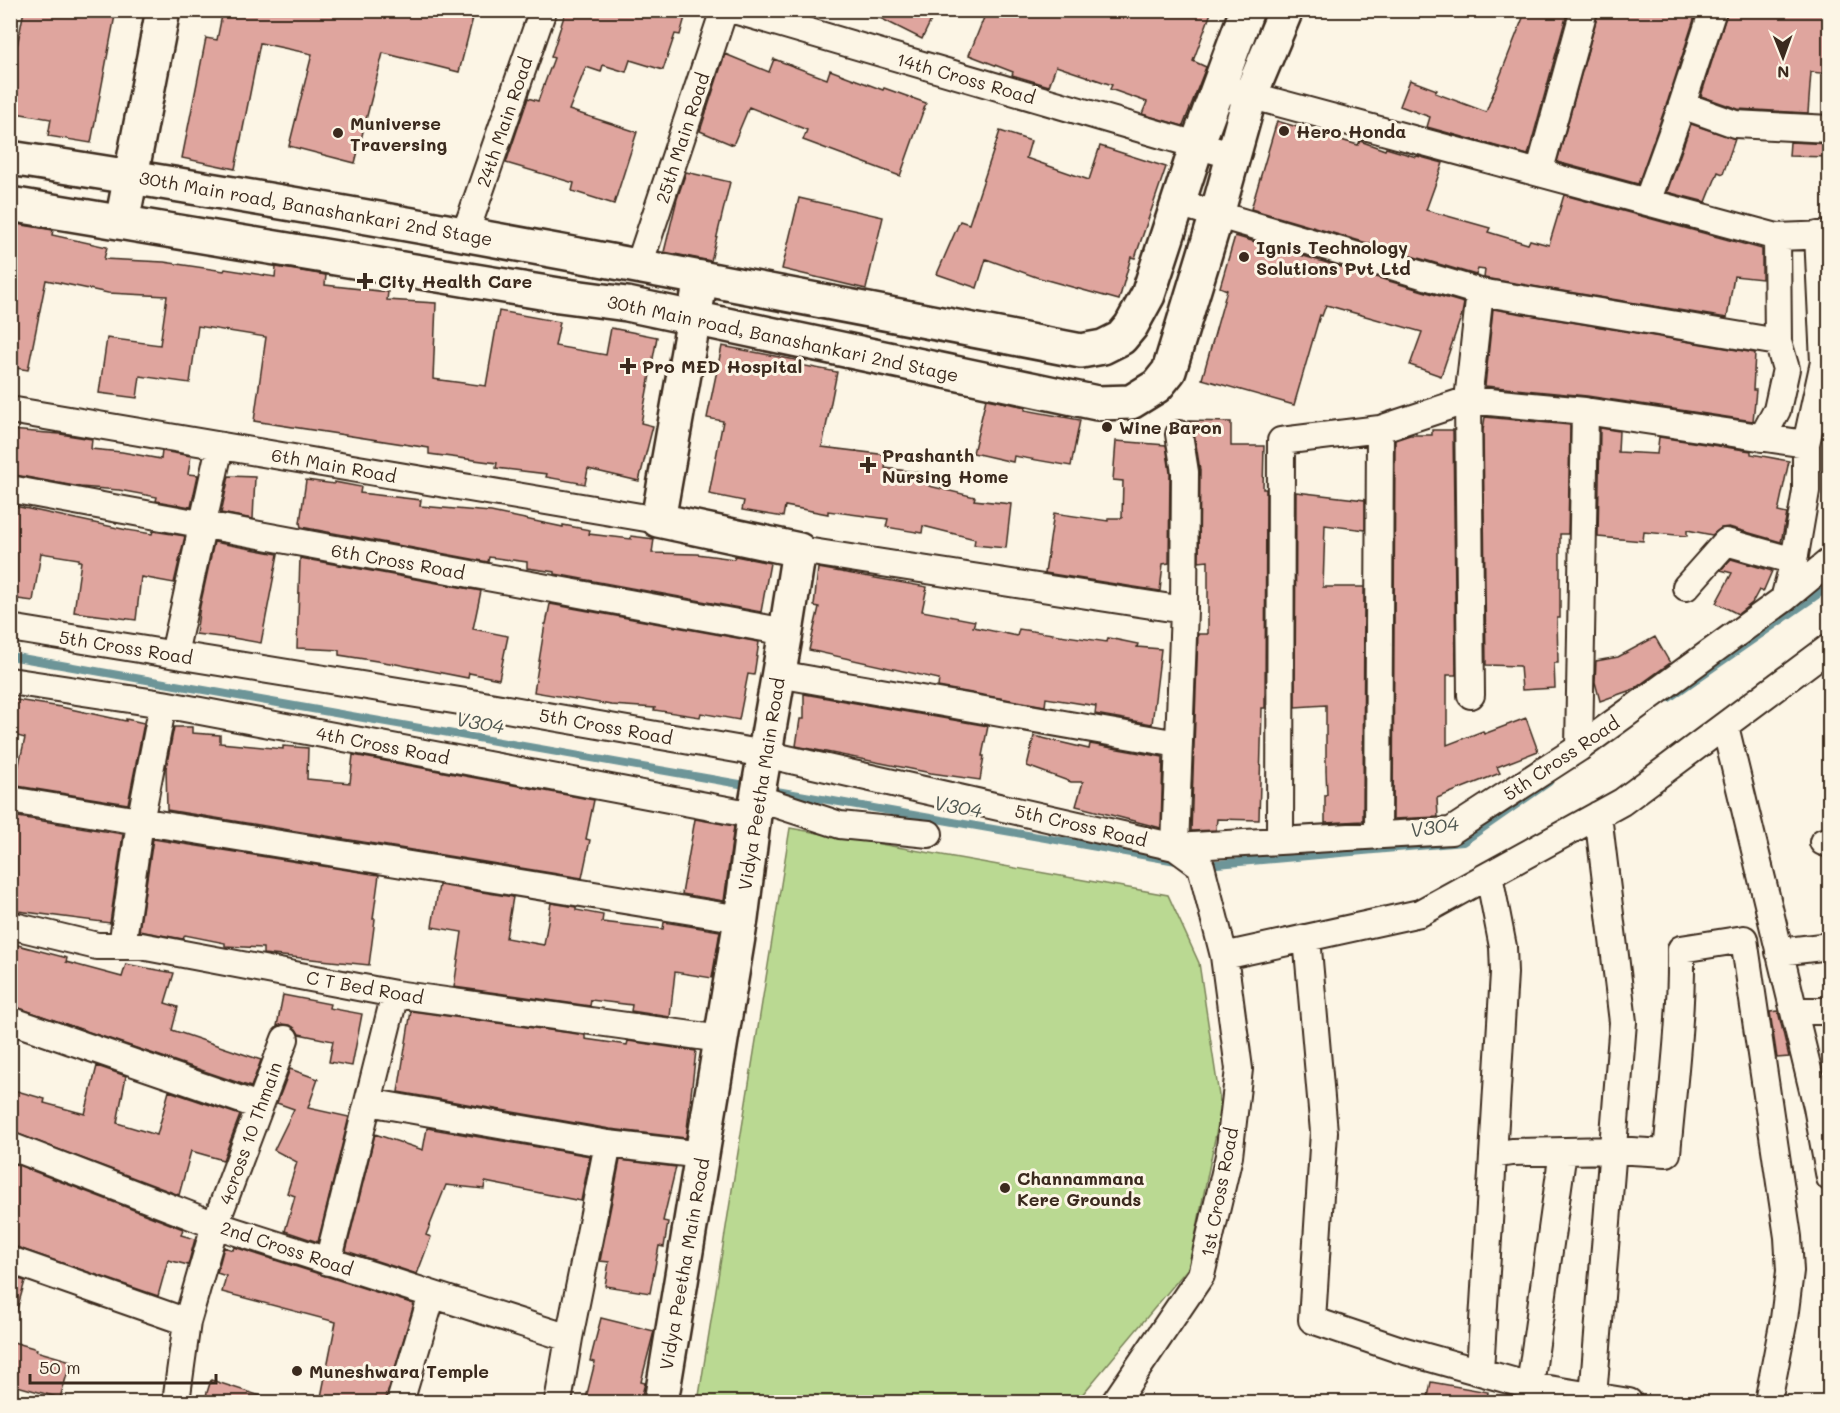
<svg xmlns="http://www.w3.org/2000/svg" width="1840" height="1413" font-family="Mali,sans-serif">
<style>
.green{fill:#bad992;stroke:#7a8258;stroke-width:1.5}
.lines{fill:none;stroke-linecap:round;stroke-linejoin:round}
.stream{stroke:#6d9598;stroke-width:8}
.building{fill:#dfa59e;stroke:#3b2a1e;stroke-width:1.5}
.minor-casing{stroke:#3b2a1e;stroke-width:30}
.tertiary-casing{stroke:#3b2a1e;stroke-width:38}
.secondary-casing{stroke:#3b2a1e;stroke-width:38}
.minor{stroke:#fcf5e5;stroke-width:26}
.tertiary{stroke:#fcf5e5;stroke-width:33}
.secondary{stroke:#fcf5e5;stroke-width:33}
.poi-dot{fill:#3b2a1e;stroke:#fcf5e5;stroke-width:2}
.labels{text-anchor:middle;dominant-baseline:central;stroke-width:6;stroke-linejoin:round;paint-order:stroke}
.street-label{font-size:18px;fill:#3b2a1e;stroke:#fcf5e5}
.poi-label{font-size:18px;font-weight:bold;fill:#3b2a1e;stroke:#fcf5e5;text-anchor:start}
.water-label{font-size:20px;font-style:italic;fill:#505751;stroke:#fcf5e5}
</style>
<rect width="100%" height="100%" fill="#fcf5e5"/>
<filter id="ink" filterUnits="userSpaceOnUse"><feTurbulence type="fractalNoise" baseFrequency=".0167" numOctaves="2"/><feDisplacementMap in="SourceGraphic" scale="12" xChannelSelector="R" yChannelSelector="G"/><feConvolveMatrix kernelMatrix="1 2 1 2 8 2 1 2 1" color-interpolation-filters="sRGB"/></filter>
<g filter="url(#ink)">
<path class="green" d="M790,828L1168,895L1199,963L1221,1109L1189,1267L1076,1402H698Z"/>
<g class="lines">
<path class="stream" d="M10,656L751,786
M1669,698L1830,586
M765,789L1182,862
M1206,865L1463,842L1549,782"/>
</g>
<path class="building" d="M24,10H116L91,143L48,136L51,119L10,112V83Z
M223,10H475L459,72L383,53L355,163L289,146L312,54L260,43L235,169L182,158L206,38L217,40Z
M566,10H687L680,35L675,34L663,70L630,60L626,72L603,65L601,72L586,67L569,110L637,132L614,204L572,191L574,183L506,163L528,98L538,101L554,58L551,57Z
M864,10H936L922,39Z
M987,10H1212L1193,61L1206,67L1183,126L1142,114L1147,102L1110,89L1112,85L1056,66L1049,86L1012,75L1013,72L969,55Z
M1526,10H1568L1528,155L1427,127L1430,117L1400,106L1410,80L1437,90L1435,93L1486,112Z
M1599,10H1697L1668,100L1638,184L1557,162Z
M1728,10H1830V74L1811,72L1808,113L1738,109L1701,96Z
M725,54L769,72L774,59L827,79L830,70L883,90L884,88L926,103L900,176L803,140L807,130L749,107L733,145L700,131Z
M1277,121L1358,145L1360,141L1385,150L1386,148L1416,157L1417,156L1443,163L1426,210L1490,228L1488,232L1528,244L1530,240L1549,245L1564,195L1762,249V279L1734,276L1727,318L1484,278L1485,270L1478,269L1476,275L1251,209Z
M1691,124L1735,139L1723,174L1718,172L1706,202L1667,192Z
M1000,131L1031,141L1026,158L1089,180L1100,146L1166,167L1135,258L1131,257L1119,300L1036,277L986,259L977,288L937,274L960,221L969,224Z
M1790,142L1830,144V157L1789,156Z
M686,172L730,182L711,261L664,252L677,199Z
M799,198L883,217L866,289L782,269Z
M10,223L53,230L52,235L107,247L104,259L164,262L224,271L225,269L275,277L276,267L326,275L325,285L388,292L387,300L436,303L433,379L486,386L499,311L560,322L555,346L606,355L611,328L657,337L641,423L653,426L639,481L588,469L585,484L546,477L547,474L496,468L497,463L429,454V448L254,421L266,337L198,326L190,383L140,376L137,398L99,393L107,338L160,345L167,296L108,293L46,280L28,370L10,367Z
M1235,236L1464,303L1462,314L1441,376L1410,365L1422,332L1326,305L1322,316L1320,315L1294,405L1202,379L1227,290L1220,287Z
M1493,309L1755,353L1753,390H1756L1753,421L1587,396L1485,386Z
M722,346L801,361L800,365L837,372L822,447L887,455L885,468L931,474L929,486L975,497L974,500L1011,504L1006,548L974,545L975,539L923,526L922,533L886,527L888,519L828,511V514L785,506L783,517L742,510L744,501L709,494L723,421L707,418Z
M986,399L1026,407L1025,410L1080,420L1071,466L1014,456L1013,462L973,453Z
M1485,417L1570,425L1568,534H1560V618H1557L1558,663H1554L1555,688L1522,690L1520,666L1486,665L1483,430Z
M1189,421L1231,422V446H1264L1263,489H1266L1265,708H1262L1259,820L1217,819L1216,830L1191,831L1198,634H1208V561L1199,562L1200,470L1194,432Z
M1600,428L1619,431L1618,452L1657,454L1659,437L1751,451V454L1789,461L1778,512L1787,514L1781,542L1729,527L1721,528L1712,535L1687,530V536L1644,532L1643,541L1598,537Z
M10,430L60,434L92,439L91,449L122,452L161,459L162,451L191,456L188,474L198,475L191,507L156,501L157,497L119,490L80,487L10,474Z
M1432,430H1453L1456,675H1447V745L1483,731L1484,734L1526,718L1538,751L1497,767L1500,773L1437,798L1438,817L1393,819L1395,440L1410,435H1432Z
M1116,441L1166,445L1170,473L1169,563L1163,564L1160,591L1045,573L1054,513L1108,521V518H1122L1123,481L1113,480Z
M229,476L255,477L253,519L221,513Z
M306,480L334,484V482L361,487L360,493L421,500L420,506L491,512L563,527V525L590,530L589,534L631,539V536L654,539L652,553L697,554L734,559L735,556L770,563L761,612L555,574V572L527,568V562L489,557L488,562L301,527L300,523Z
M1296,492L1365,500V530L1325,525L1323,587H1364L1363,821L1325,823V795H1327L1326,771V705L1295,707Z
M10,505L127,530L152,534L153,531L185,536L174,583L141,577L136,620L74,612L81,561H78L79,559L41,553L33,601L10,598Z
M214,542L278,554L261,643L227,637V638L196,634L200,606Z
M300,558L481,591L473,629L508,636L499,679L469,673L468,678L396,664L339,655V650L297,648Z
M1731,559L1772,571L1763,592L1759,590L1752,603L1738,614L1716,603L1732,573L1721,570Z
M818,568L927,587L922,611L975,621L973,627L1017,636L1019,629L1107,642L1108,638L1138,644L1137,647L1161,649L1152,724L1095,714L1096,706L1046,698L1045,706L938,687L939,679L809,650L819,607L814,606Z
M550,604L759,642L754,675L748,674L739,720L701,713L700,717L654,710L655,708L611,705L534,692L545,624H546Z
M1655,637L1670,663L1634,689L1600,701L1595,682L1596,661L1618,657Z
M804,694L988,726L982,756H984L980,780L931,773L796,746L800,719H804Z
M10,699L61,707L126,721V719L144,723L128,804L17,786V782H15L25,738L10,734Z
M174,727H192V733L220,735V743L283,749V746L308,748L307,779L350,783L353,755L594,800L586,839L590,840L582,878L167,810L166,768Z
M1034,736L1089,749L1090,744L1163,757L1161,828L1076,806L1083,782H1071L1027,766Z
M12,816L123,834L110,923L10,910V829Z
M695,819L734,826L724,901L682,894Z
M153,839L379,875L373,919H375L369,965L263,954V948L225,946V943L185,935L183,939L139,931Z
M439,885L513,897L506,938L544,945L551,903L576,907V910L603,915L602,922L663,929L664,922L720,931L712,978L675,972L670,1017L631,1011L632,1005L591,1000L590,1006L454,987L462,932L432,927Z
M10,943L67,958L66,962L122,977L126,964L174,973L165,1003L178,1007L172,1030L261,1060L251,1087L10,1005Z
M283,995L330,1004L329,1008L362,1014L352,1066L329,1062L333,1041L299,1034L296,1029L290,1025L283,1024L277,1026Z
M411,1011L585,1035V1039L627,1045L628,1041L696,1051L686,1138L610,1129L398,1092Z
M1778,1011L1789,1057L1777,1058L1770,1012Z
M97,1066L126,1076L117,1123L157,1135L169,1091L240,1115L223,1160L191,1151L179,1195L10,1131V1089L45,1099L44,1103L85,1114Z
M290,1069L318,1079L308,1108L349,1117L318,1242L285,1231L295,1196L287,1193L297,1162L274,1150L294,1109L277,1103Z
M427,1128L590,1156L581,1201L485,1182L484,1189L446,1185L426,1235L431,1237L417,1274L346,1251L375,1134L423,1150Z
M620,1160L676,1167L663,1221L668,1222L664,1247L659,1246L650,1293L605,1286L609,1262L600,1261Z
M10,1162L183,1229L181,1235L195,1239L188,1265L168,1260L158,1296L10,1245Z
M224,1247L233,1250L234,1247L414,1304L385,1402H320L336,1322L222,1292L226,1276L217,1273Z
M10,1276L25,1281L16,1313L10,1312Z
M601,1318L654,1331L641,1382L645,1383L640,1402H585L595,1362L590,1361Z
M10,1341L37,1349L36,1351L71,1361L60,1398L10,1384Z
M211,1380L267,1398L266,1402H204Z
M1431,1382L1488,1392L1487,1402H1427Z"/>
<g class="lines">
<g class="minor-casing">
<path id="minor" d="M734,10L1234,156
M1234,91L1777,237L1830,235
M1682,105L1735,124L1830,129
M1539,173L1584,10
M1647,202L1682,105L1713,10
M1178,203L1480,292L1778,342
M465,234L543,10
M639,265L724,10
M10,410L658,520
M1762,438L1777,410L1786,369L1778,342L1777,237
M10,489L786,632
M799,550L1184,610
M1686,587L1726,542L1794,561
M1784,599L1794,561L1806,491V444L1824,362L1818,235
M10,628L472,703L765,754L1175,847L1451,831L1579,748L1784,599L1830,561
M174,654L220,446
M778,674L1178,744
M10,681L163,704L754,815
M1471,695L1468,400L1480,292
M1725,726L1817,1107L1830,1178
M1579,748L1585,411
M757,798L840,825L929,834
M10,800L741,919
M1378,835L1380,429
M1280,841L1281,441L1380,429L1468,400L1585,411L1806,444
M1823,842L1830,844
M10,925L97,946H141L395,994L721,1039
M1307,938L1324,1132L1312,1320L1398,1349L1530,1386L1629,1402
M122,946L140,822L163,704
M1779,952L1830,946
M1224,956L1420,913L1622,802L1830,647
M1794,1011H1830
M10,1020L259,1106
M368,1102L608,1144L703,1155
M10,1146L215,1225L569,1338
M1493,1155L1512,1152L1613,1150L1667,1153C1673,1085 1682,1017 1681,949L1744,939L1788,1237L1790,1271L1784,1319L1768,1402
M10,1260L187,1322
M328,1262L395,994
M1480,1371L1504,973L1503,947L1489,875
M1530,1386L1563,1151
M1593,1397L1623,1022L1598,815
M176,1402L187,1322L215,1225L285,1039
M400,1402L432,1295
M558,1402L569,1338L608,1144
M1115,1402L1201,1275L1229,1156L1239,1069L1224,956L1201,866L1175,847L1184,610L1185,472L1179,434"/>
</g>
<g class="tertiary-casing">
<path id="tertiary" d="M122,222L163,10
M661,1402L741,919L754,815L786,632L799,550L658,520L701,278"/>
</g>
<g class="secondary-casing">
<path id="secondary" d="M10,158C369,213 725,282 1081,351L1103,347L1121,338L1131,326L1148,295L1197,145L1247,10
M10,204L559,295L627,304L1097,403L1131,402L1157,386L1169,371L1217,214L1250,96L1286,10"/>
</g>
<use href="#minor" class="minor"/>
<use href="#tertiary" class="tertiary"/>
<use href="#secondary" class="secondary"/>
</g>
</g>
<g class="poi-dot">
<circle cx="1284" cy="131" r="6"/>
<circle cx="338" cy="133" r="6"/>
<circle cx="1244" cy="257" r="6"/>
<path d="M362 272h6v6h6v6h-6v6h-6v-6h-6v-6h6z"/>
<path d="M625 357h6v6h6v6h-6v6h-6v-6h-6v-6h6z"/>
<circle cx="1107" cy="427" r="6"/>
<path d="M865 456h6v6h6v6h-6v6h-6v-6h-6v-6h6z"/>
<circle cx="1005" cy="1188" r="6"/>
<circle cx="297" cy="1371" r="6"/>
</g>
<g class="labels">
<g class="street-label">
<text transform="translate(966 78) rotate(16)">14th Cross Road</text>
<text transform="translate(504 122) rotate(-71)">24th Main Road</text>
<text transform="translate(682 138) rotate(-72)">25th Main Road</text>
<text transform="translate(316 208) rotate(10)">30th Main road, Banashankari 2nd Stage</text>
<text transform="translate(783 338) rotate(12)">30th Main road, Banashankari 2nd Stage</text>
<text transform="translate(334 465) rotate(10)">6th Main Road</text>
<text transform="translate(398 561) rotate(10)">6th Cross Road</text>
<text transform="translate(126 647) rotate(9)">5th Cross Road</text>
<text transform="translate(606 726) rotate(10)">5th Cross Road</text>
<text transform="translate(383 745) rotate(11)">4th Cross Road</text>
<text transform="translate(1561 758) rotate(-34)">5th Cross Road</text>
<text transform="translate(761 784) rotate(-81)">Vidya Peetha Main Road</text>
<text transform="translate(1081 825) rotate(13)">5th Cross Road</text>
<text transform="translate(365 987) rotate(10)">C T Bed Road</text>
<text transform="translate(250 1133) rotate(-70)">4cross 10 Thmain</text>
<text transform="translate(1219 1192) rotate(-79)">1st Cross Road</text>
<text transform="translate(287 1248) rotate(18)">2nd Cross Road</text>
<text transform="translate(684 1264) rotate(-80)">Vidya Peetha Main Road</text>
</g>
<g class="poi-label">
<text x="350" y="123">Muniverse<tspan x="350" dy="21">Traversing</tspan></text>
<text x="1296" y="131">Hero Honda</text>
<text x="1256" y="247">Ignis Technology<tspan x="1256" dy="21">Solutions Pvt Ltd</tspan></text>
<text x="378" y="281">City Health Care</text>
<text x="642" y="366">Pro MED Hospital</text>
<text x="1119" y="427">Wine Baron</text>
<text x="882" y="455">Prashanth<tspan x="882" dy="21">Nursing Home</tspan></text>
<text x="1017" y="1178">Channammana<tspan x="1017" dy="21">Kere Grounds</tspan></text>
<text x="309" y="1371">Muneshwara Temple</text>
</g>
<g class="water-label">
<text transform="translate(480 722) rotate(10)">V304</text>
<text transform="translate(958 806) rotate(10)">V304</text>
<text transform="translate(1434 826) rotate(-9)">V304</text>
</g>
</g>
<rect width="1840" height="1413" fill="none" stroke="#fcf5e5" stroke-width="36"/>
<rect x="18" y="18" width="1804" height="1377" fill="none" stroke="#3b2a1e" stroke-width="2" filter="url(#ink)"/>
<g transform="translate(1783 57) rotate(179)" stroke="#fcf5e5" stroke-width="4.5" paint-order="stroke">
<path d="M0-4.5L10 22L0 15L-10 22Z" fill="#3b2a1e"/>
<text y="-9" font-size="16" font-weight="bold" text-anchor="middle" fill="#3b2a1e">N</text>
</g>
<path d="M30 1374v9h186v-9" fill="none" stroke="#3b2a1e" stroke-width="3"/>
<text x="39" y="1374" font-size="18" fill="#3b2a1e" stroke="#fcf5e5" stroke-width="4.5" paint-order="stroke">50 m</text>
</svg>
